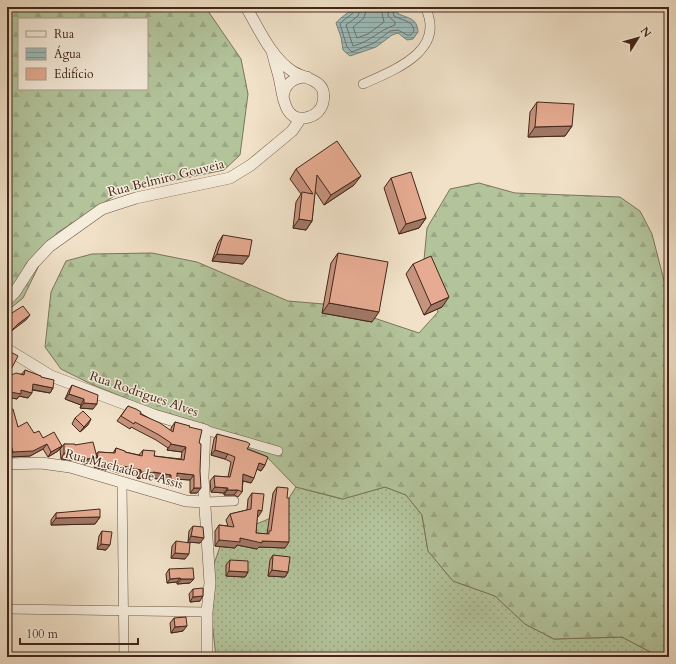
<svg xmlns="http://www.w3.org/2000/svg" width="676" height="664" font-family="Cardo,serif">
<style>
.grass{fill:url(#grass-dots);stroke:#7b755a}
.forest{fill:url(#forest-firs);stroke:#7b755a;fill-rule:evenodd}
.water{fill:url(#water-rules);stroke:#78807a}
.lines{fill:none;stroke-linecap:round;stroke-linejoin:round}
.shore{stroke:#6f716a;stroke-width:1}
.minor-casing{stroke:#6e5545;stroke-width:10}
.tertiary-casing{stroke:#6e5545;stroke-width:12}
.minor{stroke:#f5ecdb;stroke-width:9}
.tertiary{stroke:#f5ecdb;stroke-width:11}
.wall{fill:#c6937e;stroke:#432619}
.shaded-wall{fill:#a17866;stroke:#432619}
.building{fill:#e6ab92;stroke:#432619}
.labels{text-anchor:middle;dominant-baseline:central;stroke-width:3;stroke-linejoin:round;paint-order:stroke}
.street-label{font-size:13px;fill:#432619;stroke:#f5ecdb}
</style>
<defs>
<pattern id="grass-dots" width="8" height="8" patternUnits="userSpaceOnUse"><rect width="8" height="8" fill="#b3c49b"/><path d="M2 2h.1M6 6h.1" fill="none" stroke="#9ba885" stroke-width="1.8" stroke-linecap="round"/></pattern>
<pattern id="forest-firs" width="22" height="20" patternUnits="userSpaceOnUse"><rect width="22" height="20" fill="#b3c49b"/><path d="M5 1l3.5 6h-7zM16 11l3.5 6h-7z" fill="#9ba885"/></pattern>
<pattern id="water-rules" width="6" height="5" patternUnits="userSpaceOnUse"><rect width="6" height="5" fill="#9bbcbb"/><path d="M0 2.5h6" fill="none" stroke="#809997"/></pattern>
</defs>
<rect width="100%" height="100%" fill="#f0e1c8"/>
<filter id="stains"><feTurbulence type="fractalNoise" baseFrequency=".005" numOctaves="4"/><feColorMatrix values="0 0 0 0 .2 0 0 0 0 .09 0 0 0 0 .02 0 0 0 .5 -.17"/></filter>
<radialGradient id="worn" r=".72"><stop offset=".6" stop-color="#630" stop-opacity="0"/><stop offset="1" stop-color="#630" stop-opacity=".3"/></radialGradient>
<path class="grass" d="M296,487L342,499L385,487L406,495L422,515L428,551L453,581L495,596L525,624L554,639L622,637L660,657H216L211,613L214,564L223,538L278,515Z"/>
<path class="forest" d="M7,7H207L208,11L241,59L248,94L240,155L224,170L122,191L57,233L46,251L23,298L7,311ZM19,19H147V89H19Z
M479,183L515,193L620,197L640,211L652,234L669,300V657H660L622,637L554,639L525,624L495,596L453,581L428,551L422,515L406,495L385,487L343,499L296,487L266,456L91,384L61,369L45,347L51,292L66,261L92,254L152,253L197,262L288,301L335,305L419,333L438,312L424,260L427,228L450,189Z"/>
<path class="water" d="M352,7H398L397,13C408,19 417,17 418,32L413,39L407,40L398,33L392,35L376,47L350,56L343,50L341,37L336,23C340,17 350,13 352,7Z"/>
<g class="lines">
<path class="shore" d="M356,7C354,16 345,17 340,24L347,47L352,52L374,43L390,31L398,30L407,35H411L414,31C414,21 401,20 394,16L393,12L394,7
M361,7L358,16L346,25L353,46C370,42 379,30 395,25V22L388,16L389,7
M367,7L364,18L353,27L357,38L368,34L384,22L382,13L383,7"/>
<g class="minor-casing">
<path id="minor" d="M363,84C394,70 447,51 425,7
M205,430L278,451
M122,482L124,657
M205,502L234,501
M7,609L207,612"/>
</g>
<g class="tertiary-casing">
<path id="tertiary" d="M246,7C259,29 271,57 292,71C306,80 328,79 323,102C322,109 316,115 309,117C283,125 283,93 279,77C277,69 274,60 272,51
M283,98C284,84 294,77 307,77
M7,300L15,292L33,264L50,246L102,209L136,198L230,178L251,165L280,141L292,131L301,118
M7,349L51,376L154,415L205,430L203,477L210,583L207,612V657
M7,464L41,463L70,467L186,501L205,502"/>
</g>
<use href="#minor" class="minor"/>
<use href="#tertiary" class="tertiary"/>
</g>
<path class="wall" d="M537,102L572,126L565,136L528,137L530,112Z
M296,169L354,185L324,205L315,191L312,221L306,230L293,228L296,202L301,194L290,179Z
M391,178L426,218L419,228L399,234L384,188Z
M223,235L243,264L212,261L218,243Z
M338,253L372,322L322,313L331,263Z
M413,264L442,307L424,315L406,274Z
M25,370L41,377L53,388L50,393L32,390L28,398L19,396L17,399L7,397L8,391L7,390V377L22,374Z
M72,385L93,409L80,408L81,405L65,399L69,390Z
M128,406L171,431V428L175,422L189,427L199,443L197,493H190V480L177,479L173,485L168,486L167,480L150,478L149,479L137,478V475L120,472L119,473L107,469L106,470L94,467V461L93,462L84,464L79,461L61,459L60,449L64,444L75,445L96,454L98,452L113,453L116,448L125,452L139,455L143,450L154,456L181,459L182,452L167,450L168,448L156,440L131,427L130,429L117,421Z
M7,411L18,427L34,433L43,438L62,446L58,451L48,457L43,449L30,456L9,457L7,449Z
M75,418L88,425L80,432L72,424Z
M217,434L247,449L265,465L261,471L257,469L251,483L243,481L242,492L238,497L234,495H224V493L211,492L210,481L214,476L228,477L231,462L225,459L211,455L214,439Z
M277,487L287,498L285,548L259,547L257,549L237,545L235,548L215,546V531L219,525L228,526L226,520L230,514L247,510L248,499L252,493L258,517H257L256,533L267,534L273,493Z
M56,513L100,517L95,524L51,525V520Z
M193,526L200,543L188,542L189,531Z
M102,531L106,550L97,549L99,536Z
M176,541L185,559L171,558L172,546Z
M273,555L288,572L285,577L268,576L270,560Z
M230,560L248,572L245,577L226,576V565Z
M169,569L194,579L190,583L177,584V582L167,583L166,574Z
M193,589L200,601L190,602L189,594Z
M174,618L183,631L171,633L170,623Z"/>
<path class="shaded-wall" d="M572,126L565,136L528,137L535,127Z
M361,176L354,185L324,205L331,195Z
M426,218L419,228L399,234L406,224Z
M299,219L312,221L306,230L293,228Z
M217,254L249,256L243,264L212,261Z
M449,297L442,307L424,315L431,305Z
M329,303L379,312L372,322L322,313Z
M30,315L26,320L14,329L7,336V335L18,324Z
M33,384L53,388L50,393L30,389Z
M7,385L11,386L8,391L7,390Z
M21,390L32,393L28,398L19,396L17,399L7,397L10,392Z
M69,394L84,399L81,405L65,399Z
M84,403L97,404L93,409L80,408Z
M91,419L88,425L80,432L84,427Z
M47,444L43,449L30,456L9,457L13,452Z
M171,444L186,447L182,452L167,450Z
M62,446L58,451L48,457L51,452Z
M215,450L228,454L225,459L211,455Z
M64,453L82,456L79,461L61,459Z
M97,457L93,462L84,464L88,459Z
M97,461L123,466L141,470L137,475L120,472L119,473L107,469L106,470L94,467Z
M259,463L265,465L261,471L255,468Z
M141,472H153L171,475L167,480L150,478L149,479L137,478Z
M177,473L194,475L190,480L173,479Z
M243,474L254,478L251,483L240,480Z
M171,480H177L173,485L168,486Z
M215,487L228,488L224,493L211,492Z
M194,488H201L197,493H190Z
M227,490H238L234,495H224Z
M258,510L262,511L258,517L253,516Z
M100,517L95,524L51,525L56,518Z
M191,536L204,538L200,543L188,542Z
M240,538L262,541L289,542L285,548L259,547L257,549L237,545L235,548L215,546L219,540Z
M101,544L110,545L106,550L97,549Z
M175,553L189,554L185,559L171,558Z
M272,570L288,572L285,577L268,576Z
M229,571L248,572L245,577L226,576Z
M180,578L177,582L167,583L170,579Z
M181,579H194L190,583L177,584Z
M203,596L200,601L190,602L193,597Z
M187,626L183,631L171,633L175,627Z"/>
<path class="building" d="M537,102L574,104L572,126L535,127Z
M337,141L361,176L331,195L317,175L312,221L299,219L302,192L313,194L296,169Z
M411,172L426,218L406,224L391,178Z
M223,235L252,240L249,256L217,254Z
M338,253L388,262L379,312L329,303Z
M431,256L449,297L431,305L413,264Z
M23,306L30,315L18,324L7,335V316Z
M7,350L18,356L8,375H7Z
M25,370L41,376V377L54,380L53,388L33,384L32,393L21,390V394L10,392L11,386L7,385V377L16,373L24,375Z
M72,385L98,395L97,404L84,403V399L69,394Z
M128,406L136,409L141,412L140,414L160,423L173,432L175,422L190,426L189,427L202,430L199,443L201,444L200,471L201,488H194V475L177,473V480H171V475L153,472V473L141,472V470L123,466V467L110,464V465L97,461L98,452L115,453L116,448L125,451V452L142,456L143,450L155,451L154,456L184,460L186,447L171,444V443L159,435L135,422L134,424L121,416Z
M13,409L18,427L27,422L34,433L39,431L43,438L54,432L62,446L51,452L47,444L33,451L13,452L7,432V411Z
M83,411L91,419L84,427L75,418Z
M217,434L247,442L250,444L247,449L268,457L265,465L259,463L254,478L243,474L242,492L238,490H227L228,488L215,487L214,476L230,477L235,457L228,454L215,450Z
M93,442L97,457L88,459L82,456L64,453V444H75V445Z
M277,487L288,488L287,498H289V542L262,541V543L240,538V542L219,540V525L234,527L230,514L251,509L252,493L264,494L262,511L258,510L256,533L269,534V531H271Z
M100,509V517L56,518V513Z
M193,526L203,527L204,538L191,536Z
M102,531L112,532L110,545L101,544Z
M176,541L190,543L189,554L175,553Z
M273,555L290,557L288,572L272,570Z
M230,560L248,561V572L229,571Z
M193,568L194,579H181L180,578L170,579L169,569Z
M203,588V596L193,597V589Z
M186,617L187,626L175,627L174,618Z"/>
<g class="labels">
<g class="street-label">
<text transform="translate(166 178) rotate(-14)">Rua Belmiro Gouveia</text>
<text transform="translate(144 394) rotate(19)">Rua Rodrigues Alves</text>
<text transform="translate(124 469) rotate(15)">Rua Machado de Assis</text>
</g>
</g>
<rect width="676" height="664" fill="none" stroke="#f0e1c8" stroke-width="24"/>
<rect x="8" y="8" width="660" height="648" fill="none" stroke="#432619" stroke-width="2"/>
<rect x="12" y="12" width="652" height="640" fill="none" stroke="#432619"/>
<rect x="18" y="18" width="130" height="72" fill="#f5ecdb" stroke="#ae9d8d"/>
<rect x="26" y="31" width="20" height="6" fill="#f5ecdb" stroke="#ae9d8d"/>
<text x="54" y="38" font-size="12" fill="#432619">Rua</text>
<rect x="26" y="48" width="20" height="12" fill="url(#water-rules)" stroke="#ae9d8d"/>
<text x="54" y="58" font-size="12" fill="#432619">Água</text>
<rect x="26" y="68" width="20" height="12" fill="#e6ab92" stroke="#ae9d8d"/>
<text x="54" y="78" font-size="12" fill="#432619">Edifício</text>
<g transform="translate(638 38) rotate(53)" stroke="#f5ecdb" stroke-width="3" paint-order="stroke">
<path d="M0-3L7 15L0 10L-7 15Z" fill="#432619"/>
<text y="-6" font-size="11" font-weight="bold" text-anchor="middle" fill="#432619">N</text>
</g>
<path d="M20 638v6h118v-6" fill="none" stroke="#432619" stroke-width="2"/>
<text x="26" y="638" font-size="12" fill="#432619" stroke="#f5ecdb" stroke-width="3" paint-order="stroke">100 m</text>
<rect width="100%" height="100%" filter="url(#stains)"/>
<rect width="100%" height="100%" fill="url(#worn)"/>
</svg>
